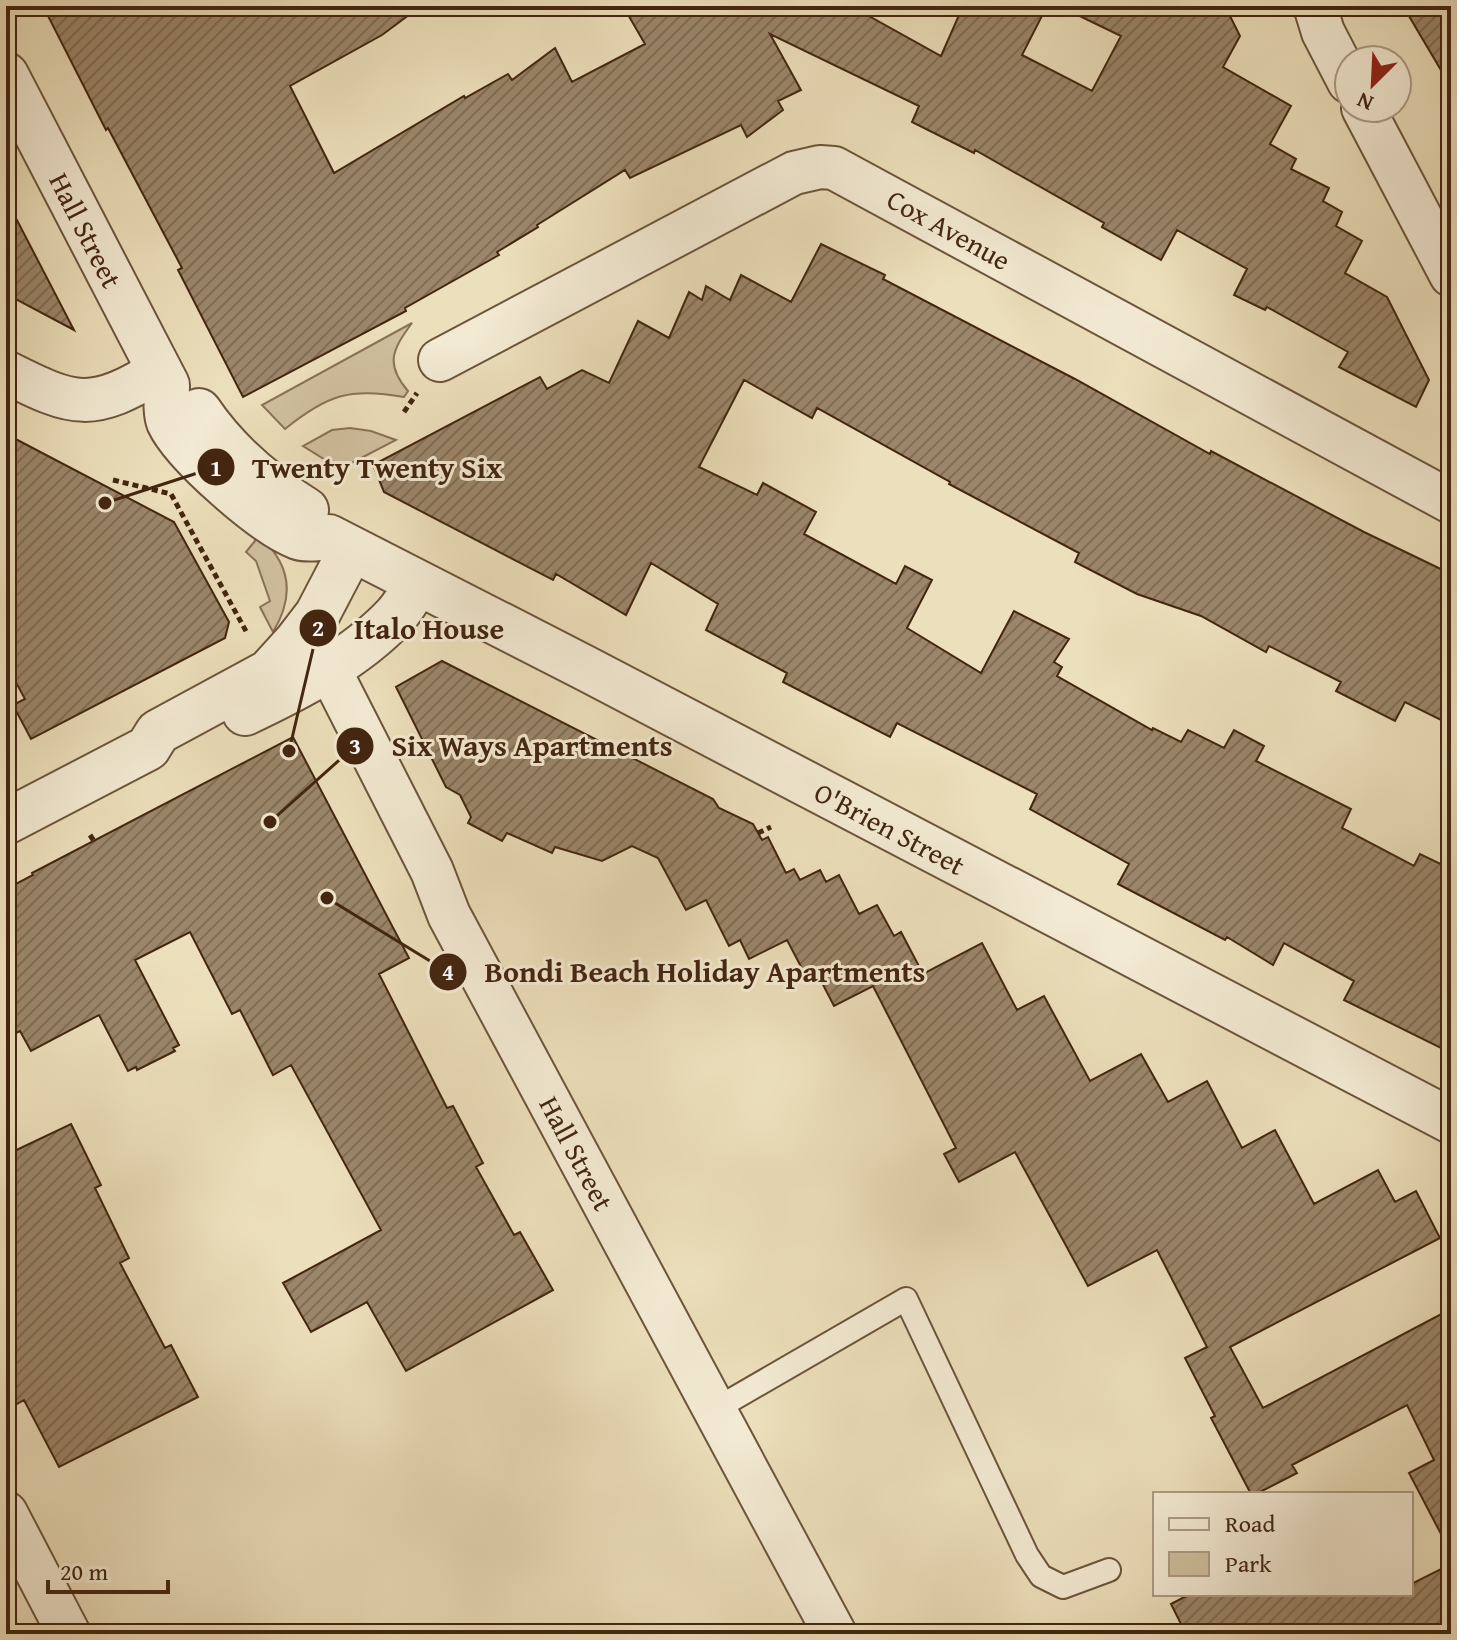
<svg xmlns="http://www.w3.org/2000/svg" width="1457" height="1640" font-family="'Gentium Book Plus',serif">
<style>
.green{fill:#cfbf9e;stroke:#897257;stroke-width:2}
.building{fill:url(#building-hatch);stroke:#432510;stroke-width:2}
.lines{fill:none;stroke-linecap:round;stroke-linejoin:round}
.service-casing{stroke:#6d543b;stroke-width:26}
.minor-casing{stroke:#6d543b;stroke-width:46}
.tertiary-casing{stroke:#6d543b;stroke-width:48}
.path{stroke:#432510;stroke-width:5;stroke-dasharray:6 4;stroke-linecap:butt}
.service{stroke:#f3ead3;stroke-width:22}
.minor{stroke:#f3ead3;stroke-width:42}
.tertiary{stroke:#f3ead3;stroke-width:44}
.labels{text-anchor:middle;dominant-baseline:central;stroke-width:6;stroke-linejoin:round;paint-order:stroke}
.street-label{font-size:28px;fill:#432510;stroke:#f3ead3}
.leader{fill:none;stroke:#432510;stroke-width:3}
.callout-dot{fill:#432510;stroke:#f3ead3;stroke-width:3}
.mark-label{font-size:24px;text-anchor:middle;font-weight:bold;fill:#fff}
.callout-label{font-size:30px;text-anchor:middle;font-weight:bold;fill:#432510;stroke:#f3ead3;stroke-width:6;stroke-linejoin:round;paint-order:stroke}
</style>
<defs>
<pattern id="building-hatch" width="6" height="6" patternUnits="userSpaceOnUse" patternTransform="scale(2)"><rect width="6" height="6" fill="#9b8669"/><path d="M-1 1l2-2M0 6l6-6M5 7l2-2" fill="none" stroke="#806d55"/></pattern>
</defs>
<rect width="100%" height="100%" fill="#ecdfbb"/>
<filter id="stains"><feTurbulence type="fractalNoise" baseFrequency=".0025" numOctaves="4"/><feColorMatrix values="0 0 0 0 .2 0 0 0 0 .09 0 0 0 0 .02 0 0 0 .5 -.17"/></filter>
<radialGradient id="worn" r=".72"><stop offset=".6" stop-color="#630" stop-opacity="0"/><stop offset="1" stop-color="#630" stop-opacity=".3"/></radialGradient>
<path class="green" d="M412,323C392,350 385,364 408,391L404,397C350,387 327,395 285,429L262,405Z
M350,428L371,431L396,440L340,469L303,446L332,430Z
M259,536C291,564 295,596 273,632L260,607L270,601L256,561L246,552Z"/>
<path class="building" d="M43,6H421L382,35L290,86L334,173L464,96L465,98L508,74L512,80L555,48L572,82L645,44L623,6H864L869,16L941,56L963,6H1047L1022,55L1092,91L1121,36L1059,6H1225L1240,36L1223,67L1291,106L1270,144L1296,159L1291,169L1329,188L1323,201L1342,212L1336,226L1362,241L1345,273L1387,297L1429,380L1416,407L1339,367L1348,352L1267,307L1265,310L1234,295L1247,269L1177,230L1161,260L1102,227L1104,223L975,150L974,153L912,122L919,106L770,34L801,90L778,101L783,110L747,137L741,125L630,178L625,170L537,225L538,227L497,252L499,255L405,308L406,311L243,397L178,270L182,268L108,128L106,130Z
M1403,6H1451V87Z
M6,199L74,330L6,294Z
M821,244L885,275L883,279L1075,379L1210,454L1211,451L1364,532L1451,574V725L1405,702L1395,721L1336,691L1341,682L1269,646L1266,652L1201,616L1137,594L1075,562L1079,553L949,484L950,482L817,408L812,418L744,380L699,467L757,495L763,483L816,512L804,534L896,584L905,566L932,580L907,628L981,673L1014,611L1069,639L1054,662L1062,667L1057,676L1152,730L1153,728L1181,742L1188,730L1224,748L1234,730L1264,746L1256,761L1351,809L1342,828L1414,866L1420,854L1451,869V1053L1344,1000L1354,981L1284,943L1273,965L1227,937L1225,940L1118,884L1129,864L1030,809L1037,794L897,723L890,737L783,682L787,673L706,630L718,604L651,563L626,615L556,574L553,580L384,492L373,465L540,377L547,389L582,370L609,383L638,321L669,338L689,292L702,300L706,286L730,300L741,275L791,302Z
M6,434L174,522L229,622L225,638L31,739L13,705L25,699L6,664Z
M442,661L713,799L719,808L753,824L762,840L768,837L786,873L794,869L800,880L820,870L826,882L839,875L859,914L877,905L894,936L901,932L923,974L982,943L1017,1010L1044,996L1090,1081L1141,1054L1168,1102L1207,1081L1242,1148L1275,1130L1314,1204L1378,1170L1395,1202L1416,1191L1440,1238L1230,1347L1263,1408L1451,1309V1553L1409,1473L1434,1460L1407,1405L1292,1465L1297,1473L1256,1494H1251L1211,1418L1215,1416L1185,1358L1207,1347L1157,1250L1088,1286L1015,1152L959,1182L944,1154L956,1148L873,986L834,1006L818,975L808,980L787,940L749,959L740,940L729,946L706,900L686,910L658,858L632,846L602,861L555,847L552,853L507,833L502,841L468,823L471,817L460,795L446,787L396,687Z
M293,737L409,958L379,974L447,1108L453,1106L483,1163L476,1167L514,1235L520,1232L553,1290L406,1371L367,1302L311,1332L283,1283L381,1230L291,1065L273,1075L240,1010L232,1014L190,932L135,960L179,1045L173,1048L175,1051L137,1070L136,1067L128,1071L99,1015L31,1051L20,1031L6,1038V889L33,875L32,873Z
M71,1124L101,1185L95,1188L129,1258L120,1263L165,1348L171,1345L198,1397L59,1467L24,1400L6,1410V1155Z
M1451,1564V1634H1186L1171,1604L1190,1594H1411V1584Z"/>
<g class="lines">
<g class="service-casing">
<path id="service" d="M714,1410L906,1299L1027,1555L1041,1576L1063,1587L1109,1570"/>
</g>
<g class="minor-casing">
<path id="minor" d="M1315,6L1323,32L1349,82
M1363,108L1451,275
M440,360L794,173L820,167L834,168L1451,502
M6,372C75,407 92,412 160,370
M328,667L432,871L449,915L835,1634
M6,1513L69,1634"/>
</g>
<g class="tertiary-casing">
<path id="tertiary" d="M6,75L167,385C167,395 165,412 169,422C184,454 264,524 298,537C306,540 319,538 329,537L587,669L1451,1121
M199,411C226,451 266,485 306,510
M245,713C298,688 356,658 396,615C404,606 411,594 417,584
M6,822L148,748L158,732L269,672L297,641L317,615L351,550"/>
</g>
<path class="path" d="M404,412L417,393
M113,480L171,494L247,633
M758,833L771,827
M90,835L94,841"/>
<use href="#service" class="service"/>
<use href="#minor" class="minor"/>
<use href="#tertiary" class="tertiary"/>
</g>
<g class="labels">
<g class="street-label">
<text transform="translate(949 229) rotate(29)">Cox Avenue</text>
<text transform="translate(86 230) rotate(63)">Hall Street</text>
<text transform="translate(890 828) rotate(28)">O'Brien Street</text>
<text transform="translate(577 1153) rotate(62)">Hall Street</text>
</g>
</g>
<path class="leader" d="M105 503L216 467M289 751L318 628M270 822L355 746M327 898L448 972"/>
<g class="callout-dot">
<circle cx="105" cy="503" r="8"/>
<circle cx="289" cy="751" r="8"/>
<circle cx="270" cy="822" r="8"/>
<circle cx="327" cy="898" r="8"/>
<circle cx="216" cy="467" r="20"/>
<circle cx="318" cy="628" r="20"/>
<circle cx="355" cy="746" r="20"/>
<circle cx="448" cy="972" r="20"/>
</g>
<g class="mark-label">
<text x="216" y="476">1</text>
<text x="318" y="636">2</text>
<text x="355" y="754">3</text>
<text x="448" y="980">4</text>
</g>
<g class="callout-label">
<text x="377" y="478">Twenty Twenty Six</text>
<text x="429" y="639">Italo House</text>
<text x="532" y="756">Six Ways Apartments</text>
<text x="705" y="982">Bondi Beach Holiday Apartments</text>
</g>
<rect width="1457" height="1640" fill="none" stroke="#ecdfbb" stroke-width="32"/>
<rect x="8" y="8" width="1441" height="1624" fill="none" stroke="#432510" stroke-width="4"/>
<rect x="16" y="16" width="1425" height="1608" fill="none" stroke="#432510" stroke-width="2"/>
<rect x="1153" y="1492" width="260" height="104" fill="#f3ead3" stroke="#ad9b85" stroke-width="2"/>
<rect x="1169" y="1518" width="40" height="12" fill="#f3ead3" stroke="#ad9b85" stroke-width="2"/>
<text x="1225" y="1532" font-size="24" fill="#432510">Road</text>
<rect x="1169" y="1552" width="40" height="24" fill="#cfbf9e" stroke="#ad9b85" stroke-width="2"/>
<text x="1225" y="1572" font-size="24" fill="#432510">Park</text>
<g transform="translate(1373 84) rotate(204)"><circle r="38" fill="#f3ead3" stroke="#ad9b85" stroke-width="2"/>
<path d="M0-6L14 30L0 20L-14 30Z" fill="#8f2418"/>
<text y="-12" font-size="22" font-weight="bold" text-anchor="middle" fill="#432510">N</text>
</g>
<path d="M48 1580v12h120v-12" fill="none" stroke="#432510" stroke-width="4"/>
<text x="60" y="1580" font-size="24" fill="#432510" stroke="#f3ead3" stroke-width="6" paint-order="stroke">20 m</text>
<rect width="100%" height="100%" filter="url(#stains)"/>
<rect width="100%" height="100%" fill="url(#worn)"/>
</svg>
